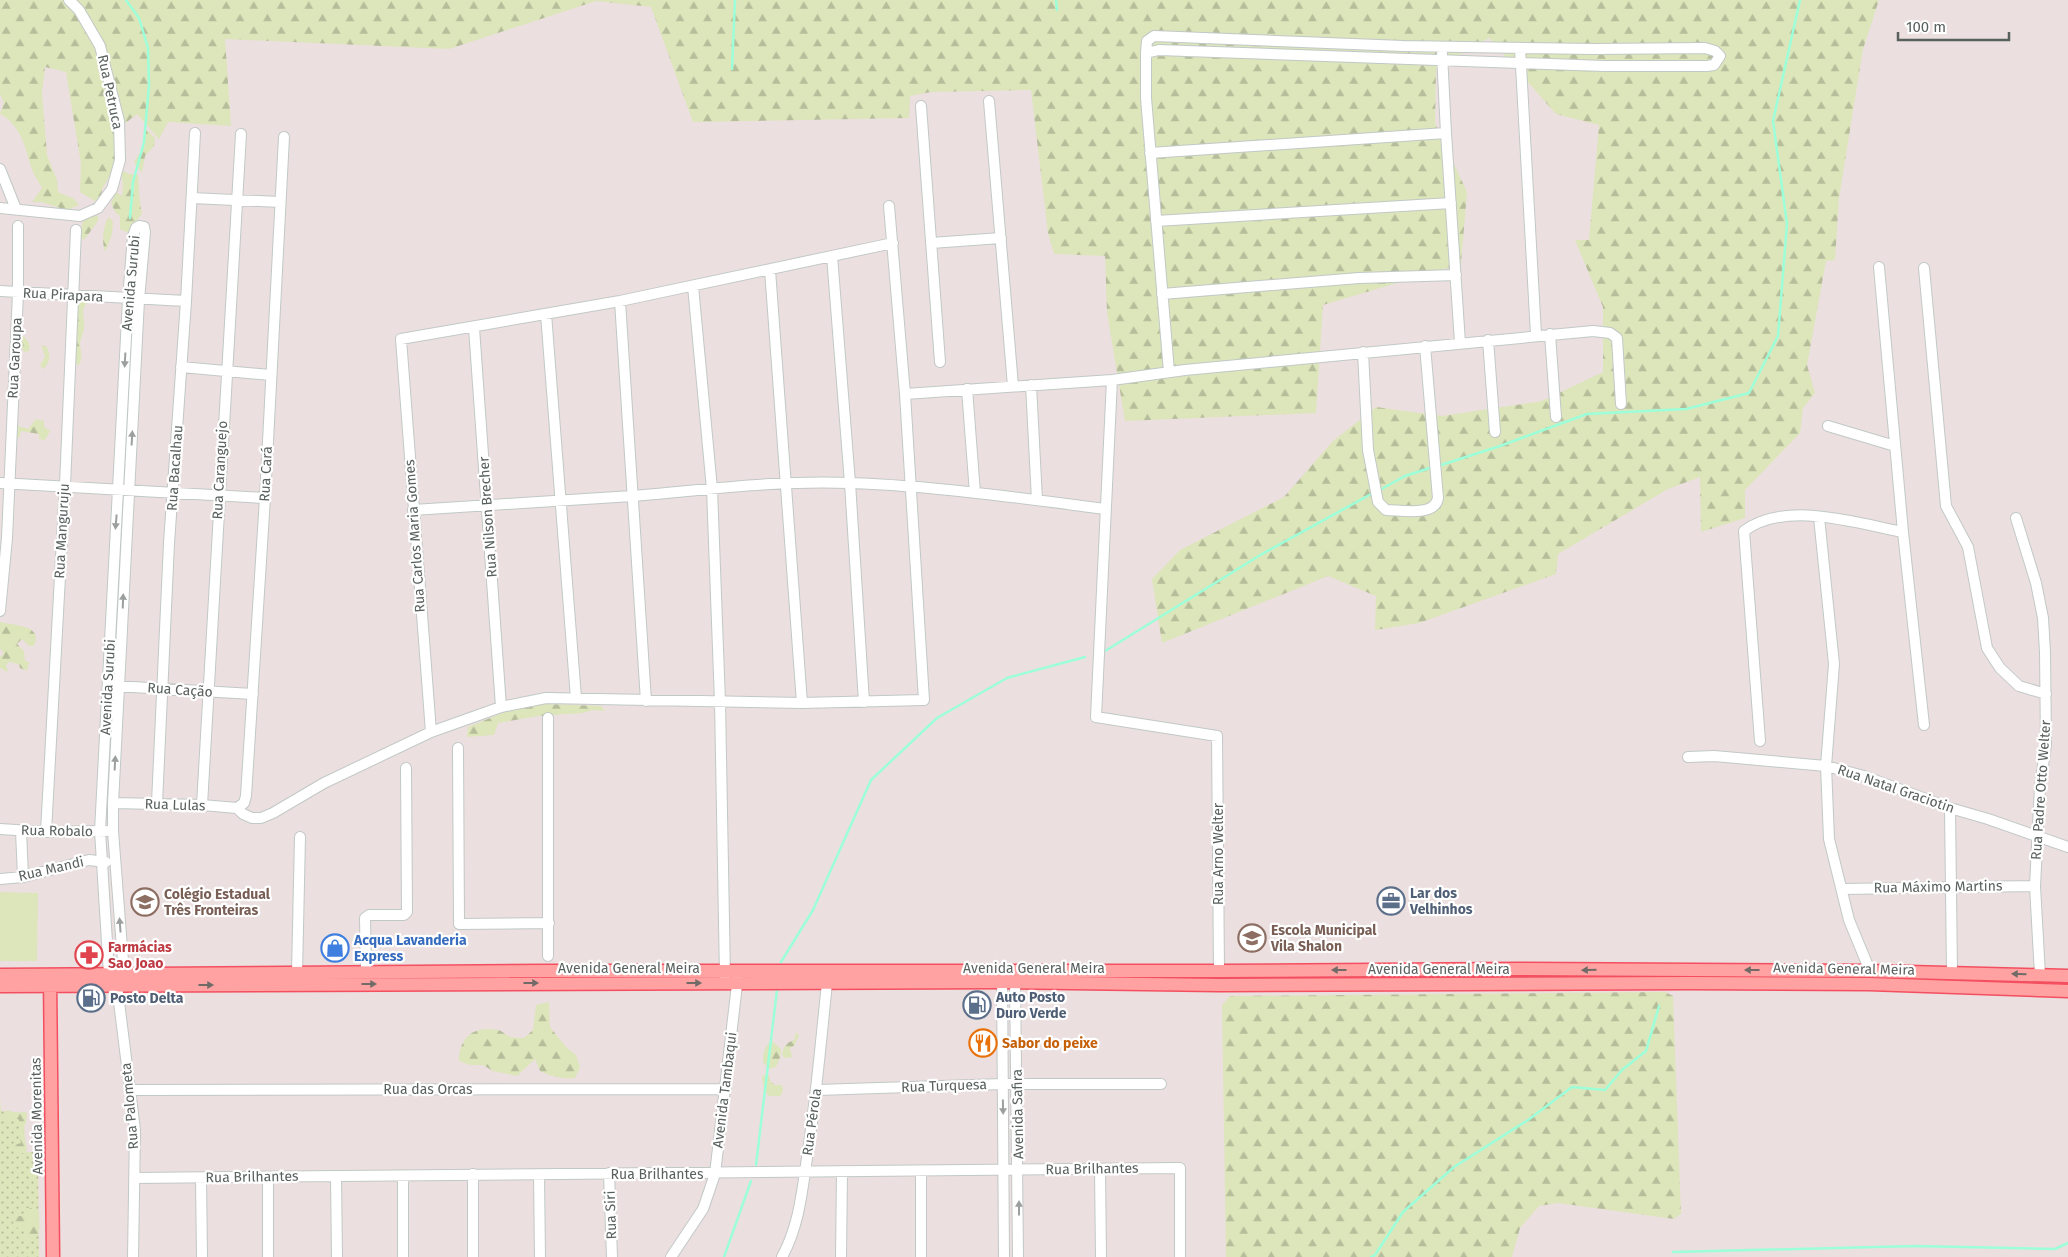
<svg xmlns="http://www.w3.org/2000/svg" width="2068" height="1257" font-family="'Fira Sans',sans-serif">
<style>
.grass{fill:url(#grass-dots)}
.forest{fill:url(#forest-firs)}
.garden{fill:#dde5ba}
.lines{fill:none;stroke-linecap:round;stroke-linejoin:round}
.stream{stroke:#9cffd9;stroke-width:2.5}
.minor-casing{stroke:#c1c9c7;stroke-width:12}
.major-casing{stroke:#f44f60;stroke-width:15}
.minor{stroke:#fff;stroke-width:10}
.major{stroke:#ffa2a1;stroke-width:12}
.oneway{fill:#9ba09e}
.oneway2{fill:#716b68}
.labels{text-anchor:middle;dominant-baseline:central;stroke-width:4.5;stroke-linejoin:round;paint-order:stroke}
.street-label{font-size:14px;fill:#58615e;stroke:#fff}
.service-label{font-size:14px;font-weight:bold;fill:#4e5e75;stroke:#fff;text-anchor:start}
.education-label{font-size:14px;font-weight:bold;fill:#785e54;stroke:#fff;text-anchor:start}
.shop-label{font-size:14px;font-weight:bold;fill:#366cbe;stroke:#fff;text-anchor:start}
.health-label{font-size:14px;font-weight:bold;fill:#be3a42;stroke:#fff;text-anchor:start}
.food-label{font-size:14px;font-weight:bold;fill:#c56008;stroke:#fff;text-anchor:start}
</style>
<defs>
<pattern id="grass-dots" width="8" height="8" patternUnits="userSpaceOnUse" patternTransform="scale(1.25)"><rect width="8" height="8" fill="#dde5ba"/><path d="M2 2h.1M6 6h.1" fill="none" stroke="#b6bd9a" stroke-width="1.8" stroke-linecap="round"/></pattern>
<pattern id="forest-firs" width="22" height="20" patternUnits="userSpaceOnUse" patternTransform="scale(1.25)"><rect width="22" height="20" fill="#dde5ba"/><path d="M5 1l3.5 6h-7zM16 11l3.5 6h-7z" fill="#b6bd9a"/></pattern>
</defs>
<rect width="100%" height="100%" fill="#ecdfdf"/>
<path class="grass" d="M0,1098L1,1111L24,1113L25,1152H38L39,1257H0Z"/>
<path class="forest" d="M0,0H1879L1863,49L1839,198L1835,260L1826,261L1807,365L1815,393L1803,408L1800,433L1745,490V518L1701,532L1700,477L1668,489L1558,554L1556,574L1419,623L1375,630L1376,596L1328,576L1162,643L1152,579L1180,550L1284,497L1333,441L1376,407L1442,416L1542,401L1603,372V307L1575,240H1589L1599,125L1556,114L1489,38L1436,68L1435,123L1467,192L1461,264L1323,305L1316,413L1125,421L1107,312L1105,256L1054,254L1048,233L1031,90L931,92L910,96L909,118L693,122L651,7L596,1L449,49L225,39L231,126L168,122L159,139L137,114L114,132L116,165L102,189L100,204L80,192L81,164L66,72L45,67L42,93L47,155L57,180L58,192L74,199L79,205L67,210L41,202H32L42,188C38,181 33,174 31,167C26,148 20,124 0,114L4,103L0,94Z
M147,130L155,138L154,146L145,156L142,173L134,162L144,147V133Z
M121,170L129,174L138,175C139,188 139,200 142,213L129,233L120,229V216L115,212L111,203L116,192L122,196L123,185Z
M92,214L98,216V221L84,240L79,236L84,218Z
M109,217L113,222L112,234L105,252C102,243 102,227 109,217Z
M83,300H92C78,307 85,316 84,329C83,334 80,340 80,345C81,353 83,356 79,365L73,363V342L77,337V306Z
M18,330C23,337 32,341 29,351L24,352L17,338L11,334V332Z
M41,345L47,347C51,357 50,360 44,369L40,366L45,356Z
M36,419L44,421V427L50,431L45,440L39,439V434L21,431L19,438H14V429L18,426L28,429Z
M0,622C13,626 44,624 34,646H29L22,639L17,644L24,651L25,661L29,662L27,671L20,668L19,664L9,662L6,665L8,672L0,668V656L4,654L0,648Z
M545,704L601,706L605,711L593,710L583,713L538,716L498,723L494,735L467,737L468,727L505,712Z
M1665,992L1673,996L1681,1214L1674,1219L1558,1203L1539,1206L1520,1228L1512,1257H1226L1222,1005L1230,996Z
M549,1002L550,1027L566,1047L576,1055L580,1067L575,1078C562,1079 552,1077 540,1071L535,1059L517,1076L493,1071L483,1065H470L459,1061C459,1037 474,1025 498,1030C502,1031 505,1034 508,1036C513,1038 519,1038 524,1038L533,1030L536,1005Z
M796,1032L799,1035L794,1046L790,1048L792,1057L784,1058L782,1054C784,1046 786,1043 794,1040Z
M772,1041L781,1049L780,1058L776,1067L769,1069L763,1062C763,1053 764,1046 772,1041Z
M764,1075L769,1076L771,1082L775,1085H782L783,1091L780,1096H769C764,1091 763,1084 762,1077Z
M7,1110L16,1113L24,1112L27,1113L26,1124L24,1125C22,1134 26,1141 27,1150L25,1153H14L13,1149L14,1145L21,1143L19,1134L20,1122L18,1119H7L4,1116Z
M27,1208H31L39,1214C39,1225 43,1242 25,1240L24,1231L14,1226L13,1220L17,1216H26Z"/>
<path class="garden" d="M0,892L38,893L37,961H0Z"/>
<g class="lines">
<path class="stream" d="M126,0L139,18L148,48L149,85L144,142L133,182L130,218
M1056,0L1057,10
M732,69L735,0
M1438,466L1500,446L1587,414L1686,409L1749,393L1778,336L1787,224L1773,121L1800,0
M1378,491L1405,476L1433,467
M1105,651L1262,554L1373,493
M781,962L813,910L871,780L937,718L1007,678L1085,657
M756,1165L777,990
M1673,1252L1915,1246L2055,1249L2068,1243
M724,1257L751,1181
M1371,1257L1375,1255L1403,1212L1454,1167L1528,1120L1572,1087L1605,1090L1622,1070L1646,1051L1659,1006"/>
<g class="minor-casing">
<path id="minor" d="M1154,36L1403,46L1594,49L1705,48L1715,51L1720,56L1714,65L1707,66H1604L1187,51L1159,50L1146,53L1147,41Z
M1520,48L1536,335
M1146,53V98L1169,372
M1442,54L1446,133
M989,101L1013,386
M921,106L940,362
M1150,153L1446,133L1460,343
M0,169L16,209
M192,198L280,202
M0,208L80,216L98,208L112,189L120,160L119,121L100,46L79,10L69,0
M1156,221L1451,203
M931,243L1001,238
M832,256L850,483L864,702
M1879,267L1903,532L1924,725
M1924,268L1946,506L1968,547L1987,648L2000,668L2019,686L2046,694
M770,270L802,703
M693,286L712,489L720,702L725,977
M0,291L186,301
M1162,294L1359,278L1456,275
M620,301L646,701
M546,314L576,698
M474,328L501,707
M1550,334L1556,417
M1488,340L1495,432
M1363,352L1368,450L1378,502L1386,510C1401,510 1435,517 1438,498L1425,346
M181,367L271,375
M1112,380L1096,717L1217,736L1219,971
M1031,385L1037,500
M967,389L975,493
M905,394L1112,380L1185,370L1593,331L1610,333L1617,338L1621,404
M1828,426L1895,446
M0,483L265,498
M413,510C486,505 559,501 632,496C704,490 777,480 850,483C935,486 1021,498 1105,509
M1819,517L1834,664L1826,766L1829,839L1849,920L1870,971
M2016,518L2036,583L2043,618L2045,652L2046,745L2040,786L2035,886L2040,975
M0,611L7,538L18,293V226
M115,686L253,694
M431,732L401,339L620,301L893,243
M1760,741L1744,531C1785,500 1856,523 1903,532
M458,748L459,924L549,923
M1688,757L1714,756L1826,766L1864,776L1950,808L1988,819L2068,847
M113,803L202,805L237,808
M157,803L169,543L186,301L195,133
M202,805L241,134
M237,808L243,814L252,818H261L273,813L324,783L431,732L501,707L546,698L802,703L924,700L905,394L889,206
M237,808L244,803L246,796L265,498L284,137
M1950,808L1952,973
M0,829L46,832L106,831
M21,831L23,877
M46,832L65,485L76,230
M0,879L23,877L89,860L106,862
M1842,889L2035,886
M548,956V718
M366,972L365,918L369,915H404L407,912L406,768
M297,973L300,837
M109,974L100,831L128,299L133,236L136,228L139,226L144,227L145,232L139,300L113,803V831L124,974
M1002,974L1004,1257
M1015,976L1018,1257
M117,986L135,1130L133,1257
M131,1090L726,1089
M817,1090L1003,1084H1161
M1100,1169L1101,1257
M609,1173L612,1257
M473,1174V1257
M539,1175L540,1257
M336,1176L337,1257
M403,1176V1257
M268,1177V1257
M134,1178L1180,1168V1257
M201,1178L202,1257
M671,1257L703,1209L715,1174L738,976
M782,1257C799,1226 802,1192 807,1158C816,1099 821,1041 827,983
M841,1257L842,1171
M921,1257V1171"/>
</g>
<g class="major-casing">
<path id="major" d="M0,975L548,971H1219L1518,969L1870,971L2068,976
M50,977L53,1257
M0,986L1002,982L1219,985L1689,983L1869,984L2068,991"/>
</g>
<use href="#minor" class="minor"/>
<use href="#major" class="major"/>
</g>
<defs><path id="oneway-solid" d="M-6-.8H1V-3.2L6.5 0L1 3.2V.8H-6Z" transform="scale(1.25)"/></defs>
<g class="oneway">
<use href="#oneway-solid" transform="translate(125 360) rotate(93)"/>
<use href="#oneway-solid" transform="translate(132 438) rotate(-87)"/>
<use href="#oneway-solid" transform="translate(116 522) rotate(95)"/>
<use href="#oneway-solid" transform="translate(123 601) rotate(-88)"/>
<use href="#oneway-solid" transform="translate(115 763) rotate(-87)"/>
<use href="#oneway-solid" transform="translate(120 925) rotate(-94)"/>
<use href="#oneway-solid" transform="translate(1003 1107) rotate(89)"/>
<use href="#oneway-solid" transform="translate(1019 1208) rotate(-90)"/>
</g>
<g class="oneway2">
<use href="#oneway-solid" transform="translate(1339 970) rotate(180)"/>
<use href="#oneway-solid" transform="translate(1589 970) rotate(179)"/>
<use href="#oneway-solid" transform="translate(1752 970) rotate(-180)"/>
<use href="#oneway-solid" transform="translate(2019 974) rotate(-179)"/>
<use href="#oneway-solid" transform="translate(531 983)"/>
<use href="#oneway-solid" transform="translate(694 983)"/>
<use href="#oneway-solid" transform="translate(369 984)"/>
<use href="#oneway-solid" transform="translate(206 985)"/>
</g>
<defs>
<g id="office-ring" transform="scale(1.4375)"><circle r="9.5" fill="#fff" stroke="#5c6f8a" stroke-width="1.5"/><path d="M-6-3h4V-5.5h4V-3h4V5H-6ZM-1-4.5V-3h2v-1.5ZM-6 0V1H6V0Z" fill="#5c6f8a"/></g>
<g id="school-ring" transform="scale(1.4375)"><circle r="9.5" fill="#fff" stroke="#8d6e63" stroke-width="1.5"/><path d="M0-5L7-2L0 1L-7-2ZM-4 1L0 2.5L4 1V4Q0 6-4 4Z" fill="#8d6e63"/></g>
<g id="shop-ring" transform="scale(1.4375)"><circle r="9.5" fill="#fff" stroke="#3f7fe0" stroke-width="1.5"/><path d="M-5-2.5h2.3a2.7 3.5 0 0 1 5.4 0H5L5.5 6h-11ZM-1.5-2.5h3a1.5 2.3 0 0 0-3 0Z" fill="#3f7fe0"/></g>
<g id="pharmacy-ring" transform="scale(1.4375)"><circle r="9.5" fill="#fff" stroke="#e0444e" stroke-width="1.5"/><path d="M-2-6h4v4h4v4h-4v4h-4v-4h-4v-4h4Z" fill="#e0444e"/></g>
<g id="fuel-ring" transform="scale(1.4375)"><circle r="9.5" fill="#fff" stroke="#5c6f8a" stroke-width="1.5"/><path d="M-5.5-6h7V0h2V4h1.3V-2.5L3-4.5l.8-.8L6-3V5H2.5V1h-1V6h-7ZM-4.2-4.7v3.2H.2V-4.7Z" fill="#5c6f8a"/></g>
<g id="restaurant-ring" transform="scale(1.4375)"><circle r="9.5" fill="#fff" stroke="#e8710a" stroke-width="1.5"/><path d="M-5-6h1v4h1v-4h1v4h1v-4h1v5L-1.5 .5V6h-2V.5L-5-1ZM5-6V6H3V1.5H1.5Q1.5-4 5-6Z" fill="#e8710a"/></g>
</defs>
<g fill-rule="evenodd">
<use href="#office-ring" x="1391" y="901"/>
<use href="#school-ring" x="145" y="902"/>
<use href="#school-ring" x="1252" y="938"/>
<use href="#shop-ring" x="335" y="948"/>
<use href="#pharmacy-ring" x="89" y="955"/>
<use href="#fuel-ring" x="91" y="998"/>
<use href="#fuel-ring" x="977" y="1005"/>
<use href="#restaurant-ring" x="983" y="1043"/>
</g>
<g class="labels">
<g class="street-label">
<text transform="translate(110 92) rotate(78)">Rua Petruca</text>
<text transform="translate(131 283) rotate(-85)">Avenida Surubi</text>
<text transform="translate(63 295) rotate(3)">Rua Pirapara</text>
<text transform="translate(15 358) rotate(-87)">Rua Garoupa</text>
<text transform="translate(175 468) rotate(-86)">Rua Bacalhau</text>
<text transform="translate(220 470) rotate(-87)">Rua Caranguejo</text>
<text transform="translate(266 474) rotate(-87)">Rua Cará</text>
<text transform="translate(488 517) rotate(-94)">Rua Nilson Brecher</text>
<text transform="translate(62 531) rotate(-87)">Rua Manguruju</text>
<text transform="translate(415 536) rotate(-94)">Rua Carlos Maria Gomes</text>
<text transform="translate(108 687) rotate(-87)">Avenida Surubi</text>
<text transform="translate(180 690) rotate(4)">Rua Cação</text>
<text transform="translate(1896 789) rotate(19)">Rua Natal Graciotin</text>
<text transform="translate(2041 790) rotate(-86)">Rua Padre Otto Welter</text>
<text transform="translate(175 805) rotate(2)">Rua Lulas</text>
<text transform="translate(57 831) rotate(1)">Rua Robalo</text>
<text transform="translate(1218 854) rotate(-90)">Rua Arno Welter</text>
<text transform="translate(51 869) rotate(-13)">Rua Mandi</text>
<text transform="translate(1938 887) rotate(-1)">Rua Máximo Martins</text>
<text x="629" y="968">Avenida General Meira</text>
<text x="1034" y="968">Avenida General Meira</text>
<text x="1439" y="969">Avenida General Meira</text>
<text transform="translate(1844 969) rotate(1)">Avenida General Meira</text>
<text transform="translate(944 1086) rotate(-2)">Rua Turquesa</text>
<text x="428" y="1089">Rua das Orcas</text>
<text transform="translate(725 1090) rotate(-83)">Avenida Tambaqui</text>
<text transform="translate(130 1106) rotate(-95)">Rua Palometa</text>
<text transform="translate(1018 1114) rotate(-91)">Avenida Safira</text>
<text transform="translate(37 1116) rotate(-91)">Avenida Morenitas</text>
<text transform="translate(812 1122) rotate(-82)">Rua Pérola</text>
<text transform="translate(1092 1169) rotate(-1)">Rua Brilhantes</text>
<text x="657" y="1174">Rua Brilhantes</text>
<text transform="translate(252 1177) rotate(-1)">Rua Brilhantes</text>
<text transform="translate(611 1215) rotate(-92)">Rua Siri</text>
</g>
<g class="service-label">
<text x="1410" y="893">Lar dos<tspan x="1410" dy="16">Velhinhos</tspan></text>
<text x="996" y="997">Auto Posto<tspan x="996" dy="16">Duro Verde</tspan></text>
<text x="110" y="998">Posto Delta</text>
</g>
<g class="education-label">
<text x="164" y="894">Colégio Estadual<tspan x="164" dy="16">Três Fronteiras</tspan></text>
<text x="1271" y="930">Escola Municipal<tspan x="1271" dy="16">Vila Shalon</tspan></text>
</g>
<g class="shop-label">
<text x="354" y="940">Acqua Lavanderia<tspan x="354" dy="16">Express</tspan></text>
</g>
<g class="health-label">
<text x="108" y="947">Farmácias<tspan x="108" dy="16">Sao Joao</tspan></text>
</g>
<g class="food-label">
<text x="1002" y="1043">Sabor do peixe</text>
</g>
</g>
<path d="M1898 32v8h111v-8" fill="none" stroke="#58615e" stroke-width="2.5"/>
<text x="1906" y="32" font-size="15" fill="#58615e" stroke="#ffffff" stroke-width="4" paint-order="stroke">100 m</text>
</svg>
